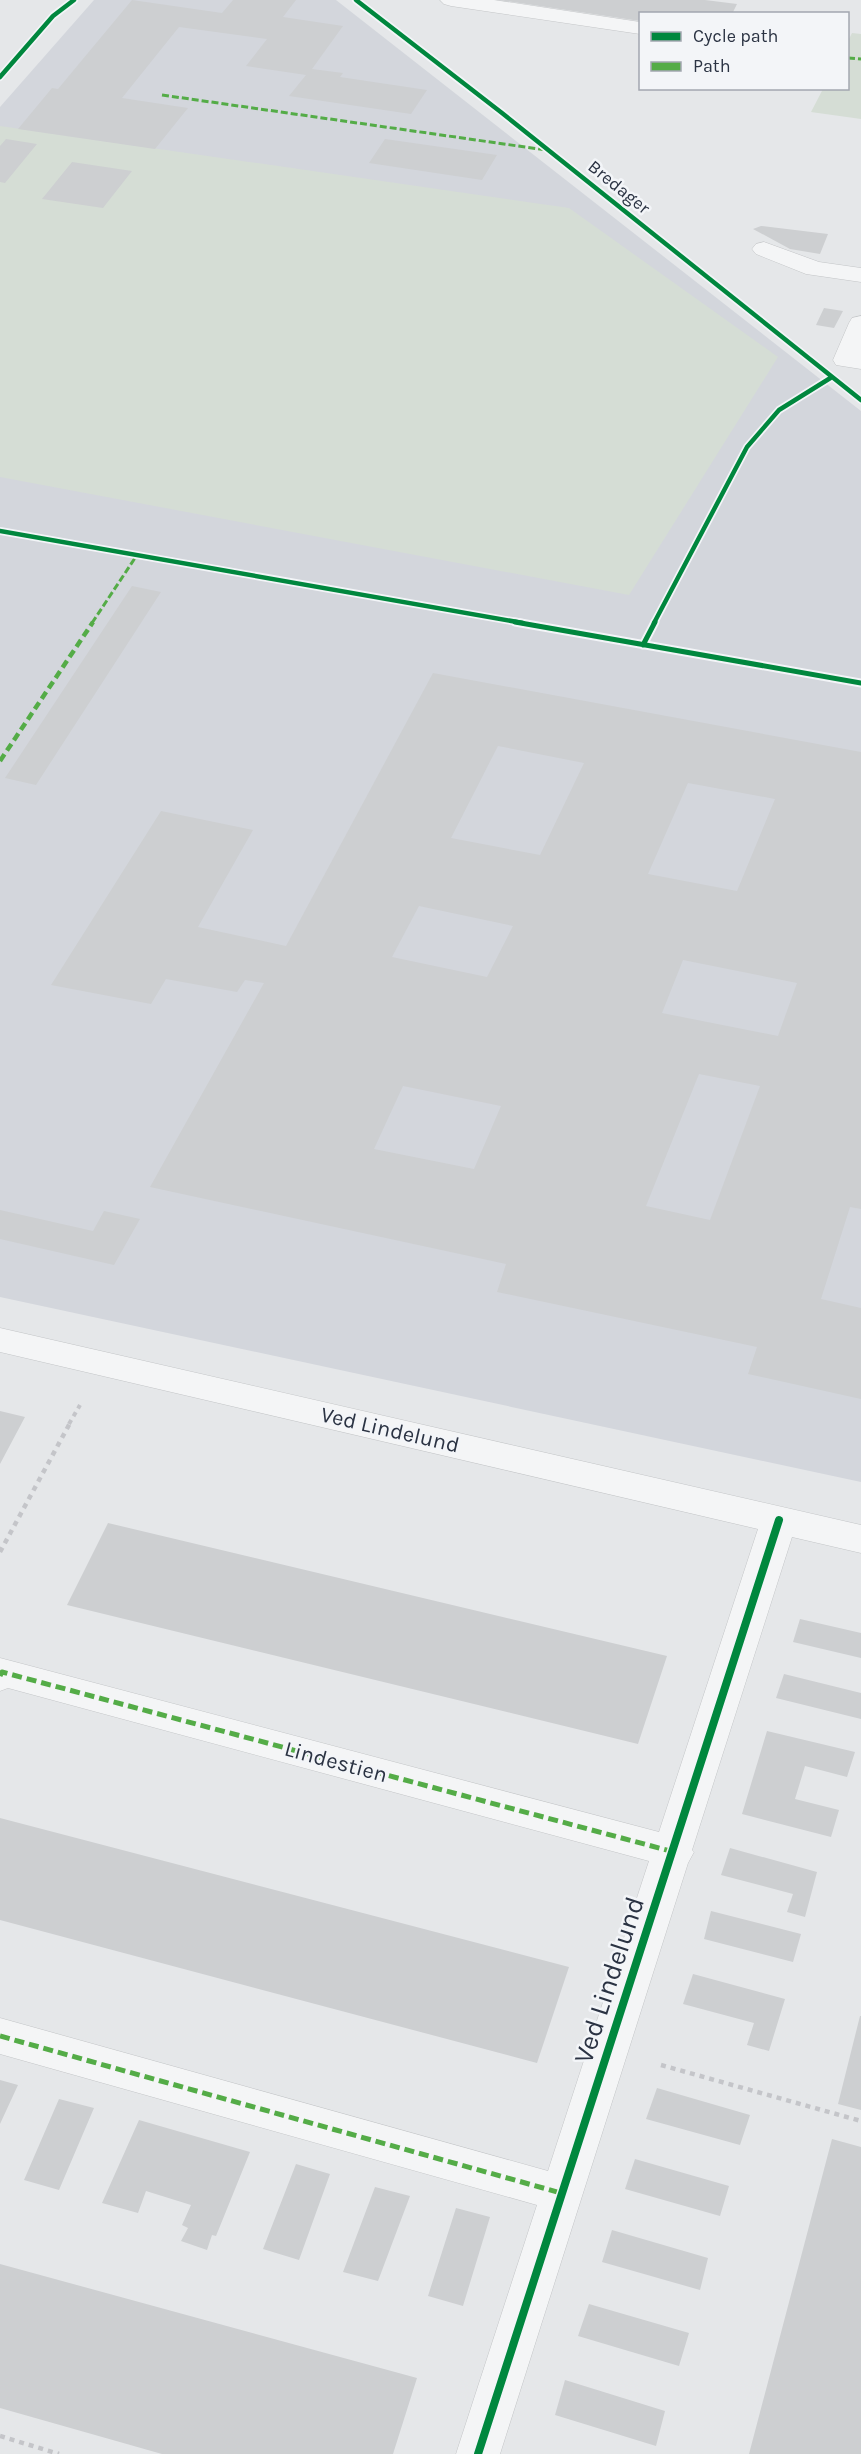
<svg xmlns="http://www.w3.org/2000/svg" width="861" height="2454" font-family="Karla,sans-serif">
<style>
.built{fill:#d3d6dc}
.green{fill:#d5ddd5}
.building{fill:#cdcfd1;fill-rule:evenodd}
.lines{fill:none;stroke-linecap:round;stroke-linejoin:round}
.minor-casing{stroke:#c3c5c7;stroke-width:1}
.path-far1{stroke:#c4c5c9;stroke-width:4;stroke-dasharray:4.5 4.5;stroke-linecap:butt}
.path{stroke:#c4c5c9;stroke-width:4.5;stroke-dasharray:5 5;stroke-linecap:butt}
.minor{fill:#f4f5f6;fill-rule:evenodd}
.quiet-far2{stroke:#54ac47;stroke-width:3;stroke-dasharray:7 3;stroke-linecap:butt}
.quiet-far1{stroke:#54ac47;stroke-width:4.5;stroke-dasharray:8 4.5;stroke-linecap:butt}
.quiet{stroke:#54ac47;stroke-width:5;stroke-dasharray:10 5;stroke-linecap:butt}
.cycleway-far2-casing{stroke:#f3f5f8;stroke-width:8}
.cycleway-far1-casing{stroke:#f3f5f8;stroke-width:9}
.cycleway-casing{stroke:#f3f5f8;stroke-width:11}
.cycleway-far2{stroke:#00873e;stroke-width:4.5}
.cycleway-far1{stroke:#00873e;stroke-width:5}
.cycleway{stroke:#00873e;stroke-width:8}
.labels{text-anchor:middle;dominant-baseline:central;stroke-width:5;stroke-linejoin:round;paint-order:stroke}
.far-street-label{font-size:18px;fill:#2b3343;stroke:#f3f5f8}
.street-label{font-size:22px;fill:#2b3343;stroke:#f3f5f8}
.near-street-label{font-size:27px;fill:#2b3343;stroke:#f3f5f8}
</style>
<rect width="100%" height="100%" fill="#e5e7e9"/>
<path class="built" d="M94,0H336L861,411V1482L0,1297V107Z"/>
<path class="green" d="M852,33L861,34V119L811,112L823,89L848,88V41Z
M0,126L569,208L778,357L629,595L0,477Z"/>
<path class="building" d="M132,0L222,13L233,0H296L283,17L343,26L312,69L343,73L340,77L427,90L411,114L289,96L306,75L246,66L267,39L179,27L122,98L188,108L155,149L18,129L52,88L58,89Z
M499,0H705L737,4L732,14H640V21Z
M6,139L37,144L5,183L0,182V146Z
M385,139L497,155L482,180L369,163Z
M72,162L132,171L103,208L42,199Z
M761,226L828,234L820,254L790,249L753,229Z
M824,308L843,311L834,328L816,325Z
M132,586L161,592L36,785L5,778Z
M433,673L861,752V1209L850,1207L821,1299L861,1308V1399L748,1374L757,1347L497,1292L506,1264L150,1187L264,983L245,980L237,992L166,979L151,1004L51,985L161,811L253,830L198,927L286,946ZM498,746L584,763L540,855L451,838ZM688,783L775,799L737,891L648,874ZM419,906L513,926L487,977L392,957ZM683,960L797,983L778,1036L662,1013ZM699,1074L760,1086L710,1220L646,1206ZM403,1086L501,1106L474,1169L374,1149Z
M0,1210L93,1231L104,1211L140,1219L114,1265L0,1239Z
M0,1411L25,1417L0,1464Z
M108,1523L667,1656L638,1744L67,1605Z
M800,1619L861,1633V1658L793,1642Z
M784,1674L861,1693V1719L776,1698Z
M767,1731L855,1752L847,1777L805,1766L795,1799L839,1810L831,1837L742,1814Z
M0,1818L569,1967L537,2063L0,1920Z
M730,1848L817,1872L805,1917L787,1912L793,1894L721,1875Z
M711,1911L801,1934L793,1962L704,1939Z
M693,1974L785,1999L769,2051L747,2045L754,2023L683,2004Z
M860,2016H861V2110L838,2104Z
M0,2080L18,2085L0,2124Z
M657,2088L750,2115L740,2145L646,2119Z
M59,2099L94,2108L59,2190L24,2180Z
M139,2120L250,2152L216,2236L212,2235L207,2250L181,2241L188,2228L182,2225L191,2205L146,2191L138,2213L102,2203Z
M832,2139L861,2147V2454H749Z
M635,2159L729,2186L720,2216L625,2189Z
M296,2164L330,2174L299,2260L263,2249Z
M375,2187L410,2196L378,2281L343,2272Z
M456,2208L490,2217L463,2306L428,2296Z
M612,2230L708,2258L700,2290L602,2262Z
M0,2264L417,2378L393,2454H162L0,2408Z
M589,2304L689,2333L679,2366L578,2336Z
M565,2380L665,2411L656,2446L555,2415Z"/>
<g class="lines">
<g class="minor-casing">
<path id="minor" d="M440,0H494L640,22V34L451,6L444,4Z
M764,242L819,262L861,268V282L806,274L756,254L752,249L756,244Z
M861,316V369L836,365L833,360L849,323L852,318Z
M0,1328L861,1525V1553L792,1537L692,1850L694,1852L688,1863L500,2454H456L537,2205L0,2054V2018L548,2171L649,1861L8,1688L0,1691V1658L659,1832L758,1529L0,1352Z"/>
</g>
<path class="path-far1" d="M69,1424L80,1405"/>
<path class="path" d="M0,1552L70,1423
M661,2065L861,2121
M0,2436L59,2454"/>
<use href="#minor" class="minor"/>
<path class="quiet-far2" d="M848,58L861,59
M162,95L546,150
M92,623L137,555"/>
<path class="quiet-far1" d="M0,761L93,622"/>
<path class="quiet" d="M0,1676L2,1672L674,1852
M0,2036L561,2193"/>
<g class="cycleway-far2-casing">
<path id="cycleway-far2" d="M356,0L502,113L861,400
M0,77L53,16L74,0
M0,531L523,623
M654,623L747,447L779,410L832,377"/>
</g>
<g class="cycleway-far1-casing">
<path id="cycleway-far1" d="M515,622L861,683
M643,645L655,622"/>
</g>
<g class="cycleway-casing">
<path id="cycleway" d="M478,2454L779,1520"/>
</g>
<use href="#cycleway-far2" class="cycleway-far2"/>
<use href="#cycleway-far1" class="cycleway-far1"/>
<use href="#cycleway" class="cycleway"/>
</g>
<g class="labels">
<g class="far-street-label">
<text transform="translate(619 187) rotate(39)">Bredager</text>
</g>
<g class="street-label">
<text transform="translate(390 1430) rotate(13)">Ved Lindelund</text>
<text transform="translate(336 1762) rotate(15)">Lindestien</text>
</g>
<g class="near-street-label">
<text transform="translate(609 1980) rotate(-72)">Ved Lindelund</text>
</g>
</g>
<rect x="639" y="12" width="210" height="78" fill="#f3f5f8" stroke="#a3a7b0" stroke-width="1.5"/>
<rect x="651" y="32" width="30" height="9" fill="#00873e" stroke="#a3a7b0" stroke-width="1.5"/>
<text x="693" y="42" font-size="18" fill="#2b3343">Cycle path</text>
<rect x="651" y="62" width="30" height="9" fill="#54ac47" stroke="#a3a7b0" stroke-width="1.5"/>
<text x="693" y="72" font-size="18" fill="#2b3343">Path</text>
</svg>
